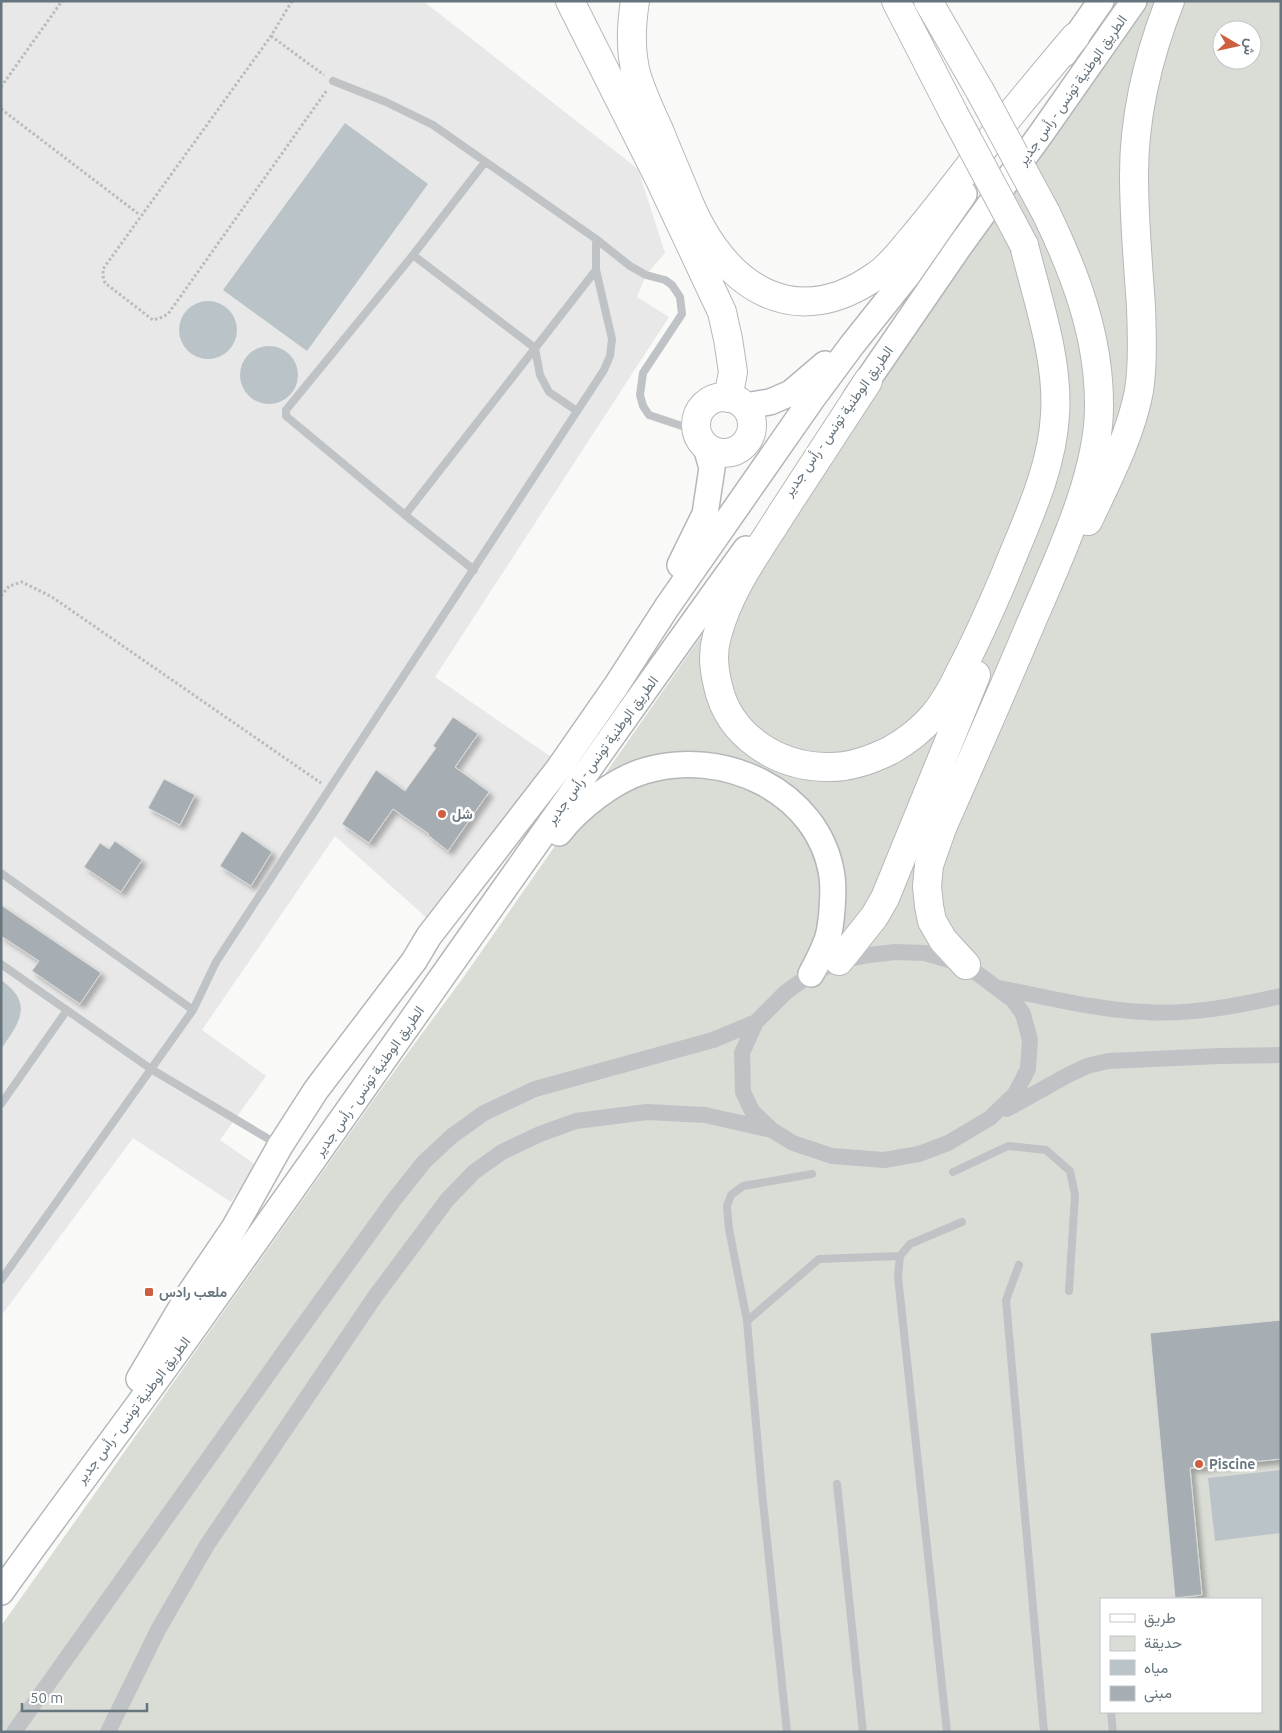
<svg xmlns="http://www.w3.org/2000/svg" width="1282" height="1733" font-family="Ubuntu,Vazirmatn,sans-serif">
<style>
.built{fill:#e7e8e7}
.green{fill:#d9ddd6;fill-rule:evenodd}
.water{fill:#bac3c7}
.building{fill:#a7aeb3;stroke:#dbdbd9;filter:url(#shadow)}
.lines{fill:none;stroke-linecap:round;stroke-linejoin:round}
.primary-casing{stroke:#b3b7ba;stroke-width:28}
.highway-casing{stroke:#b5b8bb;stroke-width:30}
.path{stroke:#b9bcbe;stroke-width:3;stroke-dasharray:2.5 2.5;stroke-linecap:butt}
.lane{stroke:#bfc3c6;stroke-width:8}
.street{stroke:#bfc3c6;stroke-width:16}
.primary{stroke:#fff;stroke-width:25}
.highway{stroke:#fff;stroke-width:28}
.highway-bridge-casing{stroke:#b5b8bb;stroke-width:30;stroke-linecap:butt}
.highway-bridge{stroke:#fff;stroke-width:28}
.poi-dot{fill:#ce5f41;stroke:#fff;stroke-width:2}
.labels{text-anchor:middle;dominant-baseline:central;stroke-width:5;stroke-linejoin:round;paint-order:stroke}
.street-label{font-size:14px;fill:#67757e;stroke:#fff}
.poi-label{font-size:14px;font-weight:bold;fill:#67757e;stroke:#fff;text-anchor:start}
</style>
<defs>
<filter id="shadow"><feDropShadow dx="4.5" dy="4.5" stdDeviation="2.5" flood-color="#0004"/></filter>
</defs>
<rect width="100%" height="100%" fill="#f9f9f7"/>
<path class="built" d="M1,1H423L638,169L665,253L646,275L637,297L669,317L435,677L557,761L438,928L335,836L202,1030L266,1076L220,1140L256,1165L231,1202L133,1138L1,1316Z"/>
<path class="green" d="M1144,1H1281V1732H1V1626L377,1095L465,975ZM1222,30H1252V60H1222ZM1101,1599H1261V1712H1101Z"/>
<path class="water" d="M345,123L428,184L307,351L223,290Z
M179 330a29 29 0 1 1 58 0a29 29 0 1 1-58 0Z
M240 375a29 29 0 1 1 58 0a29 29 0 1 1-58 0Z
M1,980C34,1003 20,1022 1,1049Z
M1281,1470V1533L1215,1541L1208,1478Z"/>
<path class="building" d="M453,717L478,734L455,767L489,792L448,851L428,835L429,834L393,809L369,843L342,824L376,770L405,791L436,748L433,746Z
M164,779L195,795L180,825L148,808Z
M242,831L272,852L251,886L220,866Z
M115,841L142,860L121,892L84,867L100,843L109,849Z
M1,905L101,973L80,1004L32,971L39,961L1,936Z
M1281,1320V1459L1190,1468L1202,1595L1175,1598L1150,1333Z"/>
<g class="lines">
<g class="primary-casing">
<path id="primary" d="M1064,54L1101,1
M856,397L959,247L1043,131L1134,1
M744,406L770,402L791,393L825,364
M680,565L705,514L712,468L706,447
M559,833C578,808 614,780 644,771C721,747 819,790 832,876C834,890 832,926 827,940C823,951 817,963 811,974
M139,1379L190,1293L234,1228L280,1146L316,1090L414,961L429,936L559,768L616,686L667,607L812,399L852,345L907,276L964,194
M1,1592C68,1498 139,1406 206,1311C387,1057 564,801 746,549"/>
</g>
<g class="highway-casing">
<path id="highway" d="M570,1L660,180L722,312L728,339L733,372L728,398
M635,1C631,26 630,53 637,77C643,95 651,113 659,130C669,155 680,180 690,205C725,287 795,334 877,275C889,267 899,254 909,242C927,221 944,199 961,177C998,129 1036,83 1075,37
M896,1L954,114
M928,1L980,91
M868,381C839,425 811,469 782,513C757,553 729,590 717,636C712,654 714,669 718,686C729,736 777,766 826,767C848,768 871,760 891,750C907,741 922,729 934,715C945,702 953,687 960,672C977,640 991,608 1005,575C1025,524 1052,471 1055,415C1059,360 1037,298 1024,245
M696 425a28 28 0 1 1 56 0a28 28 0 1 1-56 0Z
M1088,521C1108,479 1130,437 1139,391C1143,363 1142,335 1141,307C1138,263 1134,219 1134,175C1134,115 1148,57 1170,1
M839,961L874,917L885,898L976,675
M966,965L943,940L932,921L929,906L927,886L929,865L942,828C972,760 1002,692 1031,623C1058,560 1100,473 1099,404C1099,336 1075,273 1046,213"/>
</g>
<path class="path" d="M292,1L271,36L103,269V276L105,283L153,320L160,318L168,314L327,90
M271,36L324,75
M1,87L62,1
M1,109L140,215
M1,596L9,586L22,582L52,597L321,783"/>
<path class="lane" d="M333,81L386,102L433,125L596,239L630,266L646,275L665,280L672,285L680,297L682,314L643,373L640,395L643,406L649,415L697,431
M485,162L413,255L286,410V416L405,515L596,270
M413,255L535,348L540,375L549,392L577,411
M405,515L474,570
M1,873L193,1010
M1,964L151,1069L277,1144
M1,1104L67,1010
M953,1172L1008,1146L1046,1150L1070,1171L1075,1195L1069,1291
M1019,1265L1006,1300L1044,1732
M1,1280L193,1010L216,962L604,370L610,356L612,339L596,270V239
M747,1321L819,1259L900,1256
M837,1484L863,1732
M1111,1712L1113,1732
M787,1732L762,1492L747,1321L729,1229L727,1206L731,1195L743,1186L812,1174
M947,1732L898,1277L900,1256L910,1244L962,1222"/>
<path class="street" d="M895,952L925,953L966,965L1013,1000L1023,1014L1030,1040L1028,1069L1015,1094L990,1118L948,1143L919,1154L884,1160L832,1156L793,1143L772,1130L752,1111L743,1092L742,1053L756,1022L786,992L811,974L839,961L869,955Z
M999,988C1047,997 1096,1010 1145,1012C1190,1015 1237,1006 1281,996
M1007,1109L1068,1075L1087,1066L1108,1061L1220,1056L1281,1055
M14,1732L289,1345L393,1201L424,1162L452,1136L484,1113L535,1089L713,1040L756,1022
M108,1732L158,1630L207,1545L374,1298L447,1200L474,1172L502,1152L540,1134L576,1121L647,1112L705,1115L772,1130"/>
<use href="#primary" class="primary"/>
<use href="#highway" class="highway"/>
<g class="highway-bridge-casing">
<path id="highway-bridge" d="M980,91L1046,213
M954,114L1024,245"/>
</g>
<use href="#highway-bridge" class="highway-bridge"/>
</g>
<g class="poi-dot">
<circle cx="442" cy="814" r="5"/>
<rect x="144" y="1287" width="10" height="10" rx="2.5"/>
<circle cx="1199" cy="1464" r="5"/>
</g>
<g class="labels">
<g class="street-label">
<text transform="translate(1072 90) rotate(-55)">الطريق الوطنية تونس - رأس جدير</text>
<text transform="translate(838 421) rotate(-55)">الطريق الوطنية تونس - رأس جدير</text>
<text transform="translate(602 750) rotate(-54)">الطريق الوطنية تونس - رأس جدير</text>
<text transform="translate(369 1081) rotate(-55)">الطريق الوطنية تونس - رأس جدير</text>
<text transform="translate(133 1410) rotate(-53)">الطريق الوطنية تونس - رأس جدير</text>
</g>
<g class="poi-label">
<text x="452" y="814">شل</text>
<text x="159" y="1292">ملعب رادس</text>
<text x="1209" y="1464">Piscine</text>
</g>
</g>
<rect width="1282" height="1733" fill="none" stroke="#67757e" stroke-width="5"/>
<rect x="1100" y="1598" width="162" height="115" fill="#ffffff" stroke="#c2c8cb"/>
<rect x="1110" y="1614" width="25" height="8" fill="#ffffff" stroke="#c2c8cb"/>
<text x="1144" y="1623" font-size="15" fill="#67757e">طريق</text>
<rect x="1110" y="1636" width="25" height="15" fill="#d9ddd6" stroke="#c2c8cb"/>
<text x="1144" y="1648" font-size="15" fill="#67757e">حديقة</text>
<rect x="1110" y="1660" width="25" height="15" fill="#bac3c7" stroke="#c2c8cb"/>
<text x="1144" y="1673" font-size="15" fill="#67757e">مياه</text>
<rect x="1110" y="1686" width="25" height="15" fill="#a7aeb3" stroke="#c2c8cb"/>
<text x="1144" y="1698" font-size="15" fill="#67757e">مبنى</text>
<g transform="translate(1237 45) rotate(99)"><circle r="24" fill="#ffffff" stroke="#c2c8cb"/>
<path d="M0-4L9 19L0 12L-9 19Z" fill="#ce5f41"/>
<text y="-8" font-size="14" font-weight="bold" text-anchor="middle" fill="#67757e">ش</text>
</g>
<path d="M22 1703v8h125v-8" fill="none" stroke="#67757e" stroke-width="2.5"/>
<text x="30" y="1703" font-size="15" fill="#67757e" stroke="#ffffff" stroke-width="4" paint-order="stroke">50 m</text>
</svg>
